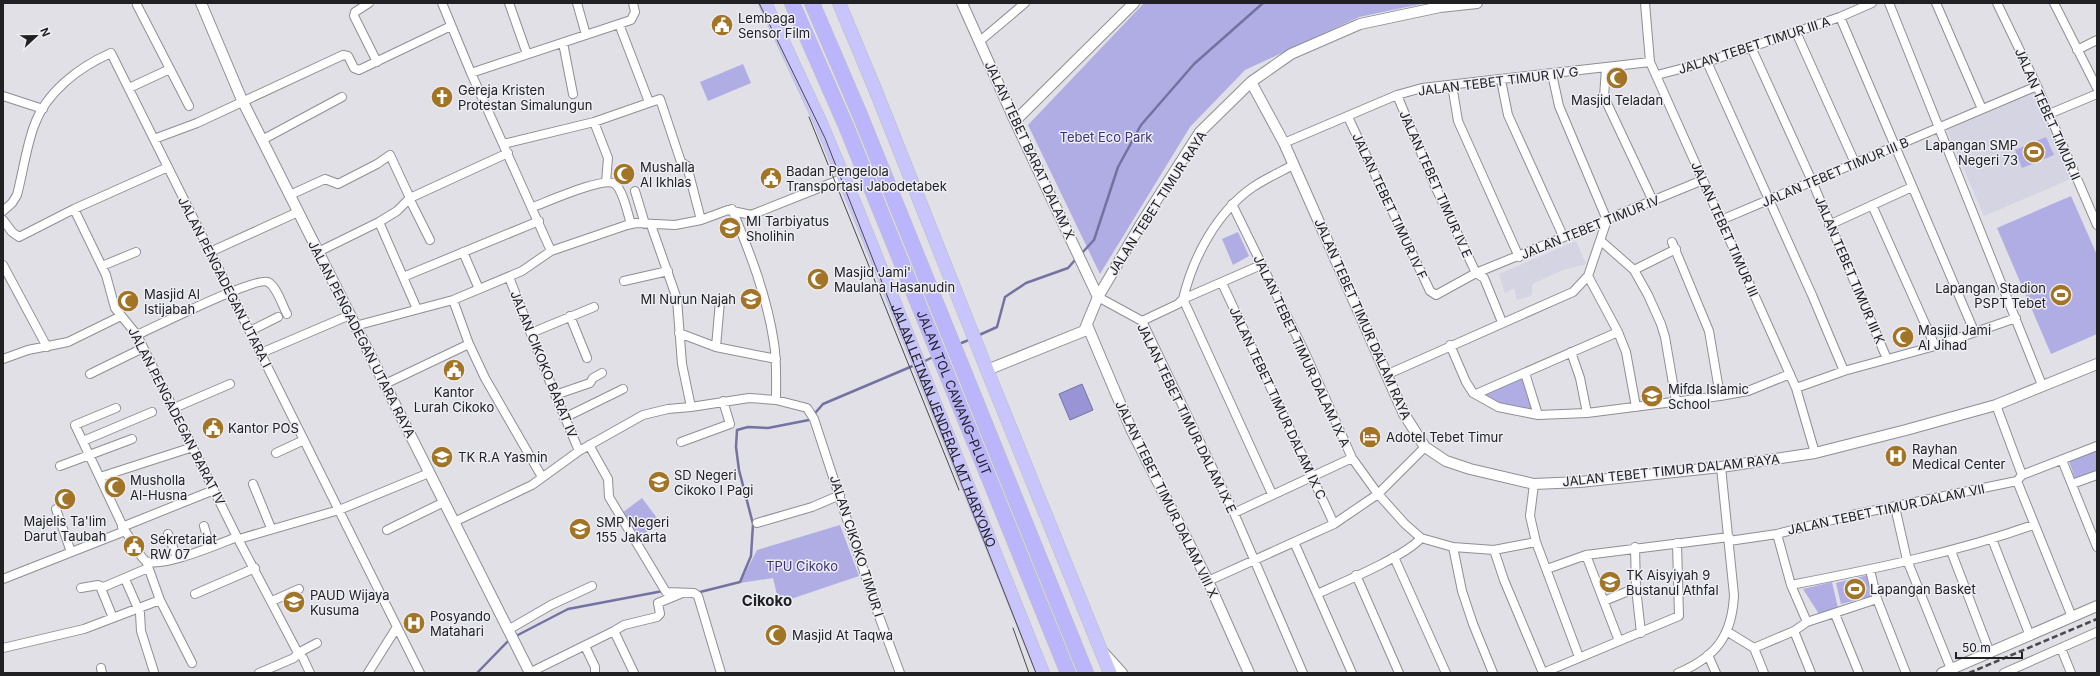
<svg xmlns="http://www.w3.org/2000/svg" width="2100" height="676" font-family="Inter,sans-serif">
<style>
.built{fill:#d4d4e2}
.green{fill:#b0ade4}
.water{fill:#9894d6;stroke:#7472a1}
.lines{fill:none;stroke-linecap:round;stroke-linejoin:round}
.stream{stroke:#7472a1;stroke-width:2.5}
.minor-casing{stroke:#8e8e94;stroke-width:10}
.tertiary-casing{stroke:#8e8e94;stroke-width:12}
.trunk-casing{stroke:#bcbcbd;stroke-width:14}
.motorway-casing{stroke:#bcbcbd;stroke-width:16}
.minor{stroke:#fff;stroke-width:8}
.tertiary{stroke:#fff;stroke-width:10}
.trunk{stroke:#c8c4fc;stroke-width:13}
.motorway{stroke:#bbb6fb;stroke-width:15}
.tram{stroke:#4a4a4d;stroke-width:1}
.rail{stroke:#4a4a4d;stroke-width:2.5;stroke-dasharray:6 3;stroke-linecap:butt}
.labels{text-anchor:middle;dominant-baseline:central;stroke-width:3;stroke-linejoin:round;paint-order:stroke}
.poi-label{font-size:13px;fill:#212124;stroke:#ededf4;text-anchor:start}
.street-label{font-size:13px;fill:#212124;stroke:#ededf4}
.park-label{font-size:13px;fill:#3d2f7d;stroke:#ededf4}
.quarter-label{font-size:15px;font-weight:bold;fill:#212124;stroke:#ededf4}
</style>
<rect width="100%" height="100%" fill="#e0e0e6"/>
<path class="built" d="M2037,92L2073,178L1984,216L1947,130Z
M1576,241L1586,264L1563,270L1532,284V295L1517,300L1514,288L1505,293L1499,274Z"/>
<path class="green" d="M1144,3H1426L1359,17L1245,70L1190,127L1100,274L1028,125Z
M743,64L751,83L708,101L700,82Z
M2046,137L2054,155L2022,168L2015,150Z
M2071,196L2097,255V334L2051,354L1997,228Z
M1238,232L1249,256L1233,265L1222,239Z
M1523,377L1534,410C1522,407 1511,406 1499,403C1494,402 1488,397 1482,395Z
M2097,451V471L2075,479L2069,461Z
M642,498L660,522L640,537L622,513Z
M840,525L859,576L779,603L773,578L740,583L757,550Z
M1868,575L1873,596L1841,604L1836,583Z
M1832,582L1838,608L1819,614L1803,589Z"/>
<path class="water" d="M1082,384L1093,410L1070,420L1059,394Z"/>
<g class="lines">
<path class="stream" d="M1081,254L1094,240L1118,167L1141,125L1194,64L1263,3
M977,336L997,327L1005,297L1026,283L1068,268L1076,259
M959,344L971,339
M923,362L935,356
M696,593L740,582L751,556L753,524L739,470L736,447L737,430L748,427L768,428L809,420L823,404L915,365
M514,637L568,609L663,591
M477,673L510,639"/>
<g class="minor-casing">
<path id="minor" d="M369,3L355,12L354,16L377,62
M442,3L471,73L551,251
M509,3L527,54
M577,3L586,35
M1645,3L1650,62L1796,388L1815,453
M1889,3L2042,385
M1936,3L1982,109
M1997,3L2037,86L2097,225
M2054,3L2097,88
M137,5L170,69
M1840,17L1974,331
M619,24L649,102
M1796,32L1855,163
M980,41L1025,3
M563,43L573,94
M1751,47L1812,181L1887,359
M2077,50L2097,40
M1707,62L1812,295L1844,371
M1606,68L1604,97L1653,201
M471,73L631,20L635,12L633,3
M1657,75L1707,62L1840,17L1872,3
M1501,80L1508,115L1563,236
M1452,85L1458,121L1519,257
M129,88L170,69L189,106
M1397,95L1435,186L1476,273
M3,96L43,109
M2049,114L2097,94
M1348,117L1430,291L1436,295L1476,273L1703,180
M594,122L608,158L606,182
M154,139L197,123L343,55L348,56L354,68L359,70L451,26
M262,140L342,97
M1284,143L1397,95L1422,88L1650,62
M503,144L594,122L660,99L681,162L687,166L701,220
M635,191L645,224
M290,195L325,179L338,184L377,164L390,155L410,198
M409,198L430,240
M1232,204L1306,355L1352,458L1378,494L1405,524L1421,538L1453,547L1494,550L1536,542
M1872,205L1935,346
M533,207C547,202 604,176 615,184C623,190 628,215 631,224
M74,209L106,275L115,308L137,335L237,537L298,653L294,658L259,673
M732,209C750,253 767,296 774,343C777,361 776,381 776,400
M3,211L12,203L17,195C23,172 26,148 34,126C46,92 79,67 111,53L420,673
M3,220L12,232L19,237L74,209L168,167
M1721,220L2037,86
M379,222L417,309
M651,225L677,299L682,364L691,407
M1829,225L1912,187
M1601,241L1634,270L1648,295L1661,324L1665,337L1676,401
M1672,242L1709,331L1720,396
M210,252L298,212
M318,252L379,222L397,211L410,198L508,153
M463,252L479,289
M3,265L47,347
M102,266L136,252
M1634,270L1676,249
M1476,273L1484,278L1502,322
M1588,276L1618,332L1626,352L1636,407
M403,277L539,221
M509,277L545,370L579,451
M624,281L668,271
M1222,283L1334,524
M1098,297L1142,321L1234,513L1303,673
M453,300L469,344L485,378L542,477
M570,316L587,358
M1142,321L1178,304L1183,299L1261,265
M355,326L453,300L522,271L551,251L627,225L636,223L675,225L701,220L728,210L751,215L844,178
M250,331L278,317
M531,333L594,307
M679,333L716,347L776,359
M137,335C155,327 256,276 268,282C277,287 282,305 287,314
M1450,345L1466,382L1473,393L1498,407L1538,415L1587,413L1720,396L1748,391L1790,374
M716,347L720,301
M1571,352L1580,378L1587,413
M261,353L350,315
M3,359L28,350L68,342L121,316
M1525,373L1538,415
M90,374L143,348
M1386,375L1573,292L1588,276L1607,220L1559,106L1552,74
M385,384L469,344
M1796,388L1844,371L1935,346L2016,318
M1476,394L1618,332
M555,395L590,383L593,378L602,373
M1996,405L2022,475
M116,408L75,425L125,531
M174,408L230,384
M564,418L623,389
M83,441L152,412
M681,442L730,424L723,401
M589,445L608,479L609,497L666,592L694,593L698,596L721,673
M276,453L304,440
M2062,460L2097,547
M60,466L132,439
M100,477L193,447
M2017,481L2072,617
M253,484L271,528
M1534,484L1530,516L1536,542L1579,657
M2072,484L2097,475
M1272,494L1183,299C1193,257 1217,212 1253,187C1265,179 1280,172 1293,165
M1895,507L1907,560L1951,669
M56,509L71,552
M1234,513L1352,458
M454,522L532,485L579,451L643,415L668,409L691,407L749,398L776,400L807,408L814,419L876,608L900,673
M757,523L812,507L840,495
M204,526L210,547
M122,527L214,490
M387,530L444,502
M168,534L177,558
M1777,534L1791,585L1807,622
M239,539L339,510L429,473
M1992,539L2030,636
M1729,541L1777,534L1852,515L2017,481L2022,475L2097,446
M1294,542L1352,673
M1453,547L1462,591L1473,624L1493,673
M1635,547L1636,588L1641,633
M1494,550L1504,580L1543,673
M1951,551L1990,653
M1586,555L1619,641
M1394,557L1446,673
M1547,569L1586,555L1729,537
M1870,570L1877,599L1906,673
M1356,575L1399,673
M3,579L125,531C130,537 140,558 146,561C161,569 221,543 237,537
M125,579L140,613L141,631L154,672
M1208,581L1334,524L1378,494L1425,447
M1791,585C1873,569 1954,553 2033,525
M100,586L113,618
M81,588L98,585L102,587L106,586L148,568
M195,594L255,568
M1317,594C1341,583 1406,556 1421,538
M160,600L192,663
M272,601L299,589
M1604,601L1636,588
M1835,614L1859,673
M508,630L551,605L592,586
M614,631L624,625L657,617L660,614L658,603L680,594
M1794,631L1811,673
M1728,632L1754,648
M585,646L595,667V673
M3,648L84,629L160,600L146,561
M1754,648L1794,631L1807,622L1877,599
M1754,648L1764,673
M2061,648L2071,673
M1708,655L1716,673
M101,668L102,673
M310,673L303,658L298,653L317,643
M368,673L397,627
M529,673L614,631L634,673
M1543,673L1679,616L1677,543
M1678,673C1716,657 1732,636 1734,595L1721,467
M2004,673L2097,632"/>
</g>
<g class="tertiary-casing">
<path id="tertiary" d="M201,3L242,100L530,673
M962,3L1015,121L1098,297
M1251,82L1284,143L1404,414L1425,447L1446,461L1470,469L1534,484L1580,482L1721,467L1815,453L1906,430L1996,405L2097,364
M1015,121L1134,3
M1087,325L1131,429L1208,581L1249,673
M987,370L1084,331L1098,297L1141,224L1200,132L1251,82L1291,54L1360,24L1440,7L1477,3
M1104,653L1122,673
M1942,673L2097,606"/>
</g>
<g class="trunk-casing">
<g id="trunk">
<path id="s1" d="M765,3L820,121L859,214L1043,673"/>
<path d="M839,3L875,89L987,370L1110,673"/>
</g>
</g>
<g class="motorway-casing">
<g id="motorway">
<path id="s2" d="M792,3L846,126L1068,673"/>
<path d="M812,3L860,115L1086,673"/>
</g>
</g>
<use href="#minor" class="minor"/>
<use href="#tertiary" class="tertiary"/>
<use href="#trunk" class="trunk"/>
<use href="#motorway" class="motorway"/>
<path class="tram" d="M759,3L825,138L1036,673
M809,117L959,490
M1013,628L1029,673"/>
<path class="rail" d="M1969,673L2097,619"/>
</g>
<defs>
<g id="civic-disc" transform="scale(1.15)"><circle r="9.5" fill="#a27426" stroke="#ededf4"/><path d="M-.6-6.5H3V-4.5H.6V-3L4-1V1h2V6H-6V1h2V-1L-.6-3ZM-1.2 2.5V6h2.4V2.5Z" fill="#fff"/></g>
<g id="mosque-disc" transform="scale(1.15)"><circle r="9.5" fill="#a27426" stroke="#ededf4"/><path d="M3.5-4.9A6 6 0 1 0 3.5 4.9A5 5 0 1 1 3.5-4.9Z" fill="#fff"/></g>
<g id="church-disc" transform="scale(1.15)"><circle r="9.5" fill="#a27426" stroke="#ededf4"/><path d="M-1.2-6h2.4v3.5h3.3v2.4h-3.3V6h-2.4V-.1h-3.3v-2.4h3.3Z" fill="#fff"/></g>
<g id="stadium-disc" transform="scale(1.15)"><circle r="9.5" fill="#a27426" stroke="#ededf4"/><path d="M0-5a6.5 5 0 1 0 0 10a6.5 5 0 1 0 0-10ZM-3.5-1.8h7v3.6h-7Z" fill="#fff"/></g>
<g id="school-disc" transform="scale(1.15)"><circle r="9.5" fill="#a27426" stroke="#ededf4"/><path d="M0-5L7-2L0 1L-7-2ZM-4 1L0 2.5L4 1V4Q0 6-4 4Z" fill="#fff"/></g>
<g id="hotel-disc" transform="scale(1.15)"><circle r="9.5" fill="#a27426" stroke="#ededf4"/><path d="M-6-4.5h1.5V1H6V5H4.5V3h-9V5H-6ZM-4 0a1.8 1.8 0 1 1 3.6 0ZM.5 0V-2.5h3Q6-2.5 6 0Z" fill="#fff"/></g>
<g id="hospital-disc" transform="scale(1.15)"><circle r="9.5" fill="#a27426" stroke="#ededf4"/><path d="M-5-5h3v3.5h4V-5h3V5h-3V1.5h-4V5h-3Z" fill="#fff"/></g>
</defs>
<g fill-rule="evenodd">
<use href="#civic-disc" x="722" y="25"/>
<use href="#mosque-disc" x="1617" y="78"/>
<use href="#church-disc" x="442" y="97"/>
<use href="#stadium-disc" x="2034" y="152"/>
<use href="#mosque-disc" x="624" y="174"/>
<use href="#civic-disc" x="771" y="178"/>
<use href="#school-disc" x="730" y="228"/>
<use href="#mosque-disc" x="818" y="279"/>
<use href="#stadium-disc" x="2061" y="295"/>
<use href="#school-disc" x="751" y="299"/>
<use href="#mosque-disc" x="128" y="301"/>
<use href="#mosque-disc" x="1903" y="337"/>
<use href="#civic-disc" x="454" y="370"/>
<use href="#school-disc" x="1652" y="396"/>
<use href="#civic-disc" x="213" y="428"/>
<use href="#hotel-disc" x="1370" y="437"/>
<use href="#hospital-disc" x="1896" y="456"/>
<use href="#school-disc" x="442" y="457"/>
<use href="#school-disc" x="659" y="482"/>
<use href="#mosque-disc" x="115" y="487"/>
<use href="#mosque-disc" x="65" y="499"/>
<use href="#school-disc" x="580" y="529"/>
<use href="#civic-disc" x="134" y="546"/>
<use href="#school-disc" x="1610" y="582"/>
<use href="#stadium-disc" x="1855" y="589"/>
<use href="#school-disc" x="294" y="602"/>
<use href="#hospital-disc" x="414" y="623"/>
<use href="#mosque-disc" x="776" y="635"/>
</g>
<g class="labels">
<g class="poi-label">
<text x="738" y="18">Lembaga<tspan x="738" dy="15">Sensor Film</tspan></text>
<text x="458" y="90">Gereja Kristen<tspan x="458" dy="15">Protestan Simalungun</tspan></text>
<text x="1617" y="100" text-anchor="middle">Masjid Teladan</text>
<text x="2018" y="145" text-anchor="end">Lapangan SMP<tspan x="2018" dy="15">Negeri 73</tspan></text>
<text x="640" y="167">Mushalla<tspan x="640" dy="15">Al Ikhlas</tspan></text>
<text x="786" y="171">Badan Pengelola<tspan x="786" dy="15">Transportasi Jabodetabek</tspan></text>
<text x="746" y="221">MI Tarbiyatus<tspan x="746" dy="15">Sholihin</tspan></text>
<text x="834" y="272">Masjid Jami'<tspan x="834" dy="15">Maulana Hasanudin</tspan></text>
<text x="2046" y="288" text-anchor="end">Lapangan Stadion<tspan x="2046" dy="15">PSPT Tebet</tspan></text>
<text x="144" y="294">Masjid Al<tspan x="144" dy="15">Istijabah</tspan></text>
<text x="736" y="299" text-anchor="end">MI Nurun Najah</text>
<text x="1918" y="330">Masjid Jami<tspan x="1918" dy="15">Al Jihad</tspan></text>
<text x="1668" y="389">Mifda Islamic<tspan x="1668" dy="15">School</tspan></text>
<text x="454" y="392" text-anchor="middle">Kantor<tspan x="454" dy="15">Lurah Cikoko</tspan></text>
<text x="228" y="428">Kantor POS</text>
<text x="1386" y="437">Adotel Tebet Timur</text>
<text x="1912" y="449">Rayhan<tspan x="1912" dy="15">Medical Center</tspan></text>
<text x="458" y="457">TK R.A Yasmin</text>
<text x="674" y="475">SD Negeri<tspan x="674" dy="15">Cikoko I Pagi</tspan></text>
<text x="130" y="480">Musholla<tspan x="130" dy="15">Al-Husna</tspan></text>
<text x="65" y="521" text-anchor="middle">Majelis Ta'lim<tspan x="65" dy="15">Darut Taubah</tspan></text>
<text x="596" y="522">SMP Negeri<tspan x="596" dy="15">155 Jakarta</tspan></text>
<text x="150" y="539">Sekretariat<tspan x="150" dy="15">RW 07</tspan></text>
<text x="1626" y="575">TK Aisyiyah 9<tspan x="1626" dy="15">Bustanul Athfal</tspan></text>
<text x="1870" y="589">Lapangan Basket</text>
<text x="310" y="595">PAUD Wijaya<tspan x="310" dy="15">Kusuma</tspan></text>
<text x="430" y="616">Posyando<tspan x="430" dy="15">Matahari</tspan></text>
<text x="792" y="635">Masjid At Taqwa</text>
</g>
<g class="street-label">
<text transform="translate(1754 45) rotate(-18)">JALAN TEBET TIMUR III A</text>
<text transform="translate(1498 81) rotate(-7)">JALAN TEBET TIMUR IV G</text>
<text transform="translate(2048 114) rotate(66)">JALAN TEBET TIMUR II</text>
<text transform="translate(1030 150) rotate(65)">JALAN TEBET BARAT DALAM X</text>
<text transform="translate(1835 172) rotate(-23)">JALAN TEBET TIMUR III B</text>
<text transform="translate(1436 184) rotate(66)">JALAN TEBET TIMUR IV E</text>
<text transform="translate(1157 203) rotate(-57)">JALAN TEBET TIMUR RAYA</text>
<text transform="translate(1390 206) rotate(65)">JALAN TEBET TIMUR IV F</text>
<text transform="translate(1590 227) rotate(-22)">JALAN TEBET TIMUR IV</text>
<text transform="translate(1725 229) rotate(66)">JALAN TEBET TIMUR III</text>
<text transform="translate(1850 270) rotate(67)">JALAN TEBET TIMUR III K</text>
<text transform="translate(225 282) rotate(63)">JALAN PENGADEGAN UTARA I</text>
<text transform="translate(1363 319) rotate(66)">JALAN TEBET TIMUR DALAM RAYA</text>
<text transform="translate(362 339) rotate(63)">JALAN PENGADEGAN UTARA RAYA</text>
<text transform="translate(1302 351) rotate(65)">JALAN TEBET TIMUR DALAM IX A</text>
<text transform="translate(544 364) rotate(68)">JALAN CIKOKO BARAT IV</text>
<text stroke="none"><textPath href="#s2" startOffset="422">JALAN TOL CAWANG–PLUIT</textPath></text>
<text transform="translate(1278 403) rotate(65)">JALAN TEBET TIMUR DALAM IX C</text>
<text transform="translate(177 416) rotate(63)">JALAN PENGADEGAN BARAT IV</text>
<text transform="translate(1187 418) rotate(64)">JALAN TEBET TIMUR DALAM IX E</text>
<text stroke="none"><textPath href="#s1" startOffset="459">JALAN LETNAN JENDERAL MT HARYONO</textPath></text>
<text transform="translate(1671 470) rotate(-6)">JALAN TEBET TIMUR DALAM RAYA</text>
<text transform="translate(1167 499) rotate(64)">JALAN TEBET TIMUR DALAM VIII X</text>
<text transform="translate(1886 509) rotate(-12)">JALAN TEBET TIMUR DALAM VII</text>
<text transform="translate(857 546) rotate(72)">JALAN CIKOKO TIMUR I</text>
</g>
<g class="park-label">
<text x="1106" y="137">Tebet Eco Park</text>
<text x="802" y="566">TPU Cikoko</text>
</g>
<g class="quarter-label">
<text x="767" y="600">Cikoko</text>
</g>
</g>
<rect width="2100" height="676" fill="none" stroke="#212124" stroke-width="8"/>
<g transform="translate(36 36) rotate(68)" stroke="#ededf4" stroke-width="3" paint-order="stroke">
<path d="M0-3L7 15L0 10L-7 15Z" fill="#212124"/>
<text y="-6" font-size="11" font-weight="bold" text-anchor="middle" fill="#212124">N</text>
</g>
<path d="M1956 652v6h66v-6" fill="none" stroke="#212124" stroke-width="2"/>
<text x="1962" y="652" font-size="12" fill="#212124" stroke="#ededf4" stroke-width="3" paint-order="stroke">50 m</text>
</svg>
